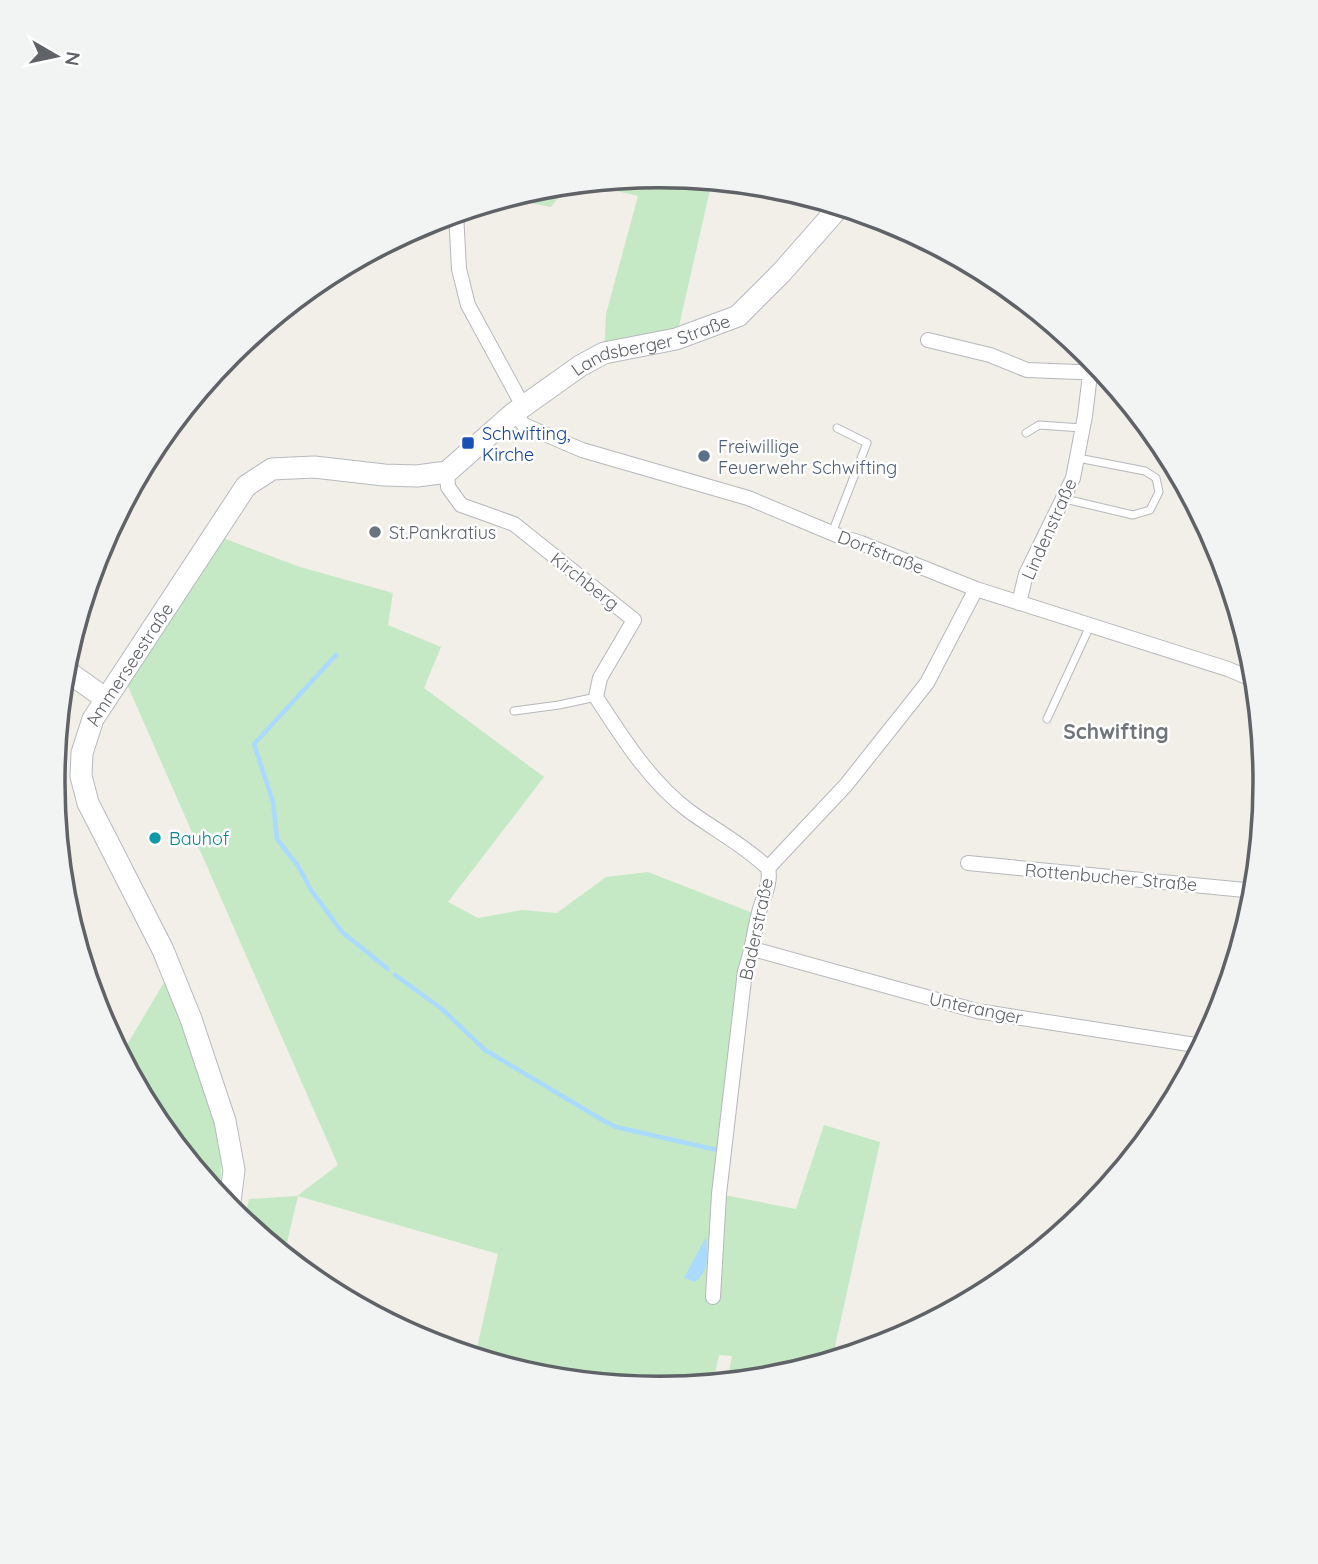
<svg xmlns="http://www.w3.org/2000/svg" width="1318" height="1564" font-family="Quicksand,sans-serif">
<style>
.green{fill:#c5e8c5}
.water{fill:#aadaff}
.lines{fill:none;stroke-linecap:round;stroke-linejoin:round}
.stream{stroke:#aadaff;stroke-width:4.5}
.lane-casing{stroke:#b5b8bc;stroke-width:9}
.street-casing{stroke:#b5b8bc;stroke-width:16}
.secondary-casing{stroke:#b6babf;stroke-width:23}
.lane{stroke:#fff;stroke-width:7}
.street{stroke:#fff;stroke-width:14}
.secondary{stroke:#fff;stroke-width:21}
.transit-dot{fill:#1a4fb4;stroke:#fff;stroke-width:2.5}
.service-dot{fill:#5c6f8a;stroke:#fff;stroke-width:2.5}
.worship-dot{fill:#6b7280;stroke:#fff;stroke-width:2.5}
.culture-dot{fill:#0f9aa8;stroke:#fff;stroke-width:2.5}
.labels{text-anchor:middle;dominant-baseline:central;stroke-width:5;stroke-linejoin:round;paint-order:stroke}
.street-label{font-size:18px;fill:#5f6368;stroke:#fff}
.transit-label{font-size:18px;fill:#164399;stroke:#fff;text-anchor:start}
.service-label{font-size:18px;fill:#4e5e75;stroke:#fff;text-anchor:start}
.worship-label{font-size:18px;fill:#5b616d;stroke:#fff;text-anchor:start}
.culture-label{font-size:18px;fill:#0d838f;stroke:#fff;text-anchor:start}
.quarter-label{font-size:21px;font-weight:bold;fill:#70757a;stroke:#fff}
.rim{fill:none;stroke:#5f6368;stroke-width:3.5}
</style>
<rect width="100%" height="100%" fill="#f1efe8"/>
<path class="green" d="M659,176L712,181L676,339L604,353L606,314L638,196L583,183Z
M568,184L551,207L505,198L541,187Z
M223,538L300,567L393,593L388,625L441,647L424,688L544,777L448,902L478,918L522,910L557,913L606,877L648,872L758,915L719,1194L796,1209L824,1125L880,1142L832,1360L777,1377L727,1382L732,1356L719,1355L713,1383L659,1388L540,1377L475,1357L498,1254L298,1196L284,1255L244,1222L249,1199L297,1196L338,1165L127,684Z
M166,979L204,1085L222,1144L220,1199L154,1119L121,1055Z"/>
<path class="water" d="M706,1237C707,1255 710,1270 695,1282L684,1278Z"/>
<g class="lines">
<path class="stream" d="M336,655L254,744L273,802L277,839L298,866L311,890L342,932L388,969
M54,767L60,770
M395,975L442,1009L485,1050L604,1121L616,1127L717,1150"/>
<g class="lane-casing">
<path id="lane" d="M906,230L949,253
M1026,433L1039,425L1082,428
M1065,499L1133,515L1150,510L1159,492L1156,478L1145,471L1078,458
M832,533L867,443L837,428
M514,711L559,705L596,697
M1047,719L1090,626"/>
</g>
<g class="street-casing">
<path id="street" d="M456,213L459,269L468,305L523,406
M928,340L990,355L1027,370L1104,373
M514,413L524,425L582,450L748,498L839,536L861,543L976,589L1228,669L1256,681
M447,472L448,487L461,505L514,524L634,620L600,678L596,697C622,737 650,782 689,811C715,830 744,845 768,868
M1019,603L1026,574L1073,478L1085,416L1092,358
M968,863L1255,891
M768,868L846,785L927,683L976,589
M753,949L977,1011L1202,1046
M713,1297L719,1194L745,971C752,952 753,937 758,917C761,900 772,885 768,868"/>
</g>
<g class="secondary-casing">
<g id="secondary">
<path d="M64,669L106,699"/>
<path id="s1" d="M229,1209L234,1170L225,1121L191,1019L163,950L88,803L81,776L82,753L93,719L246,486L272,469L314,467L384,475L417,476L447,472L514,413L580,366L604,353L676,339L738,316L782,272L840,206"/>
</g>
</g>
<use href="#lane" class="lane"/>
<use href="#street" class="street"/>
<use href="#secondary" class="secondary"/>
</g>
<rect class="transit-dot" x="461" y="436" width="14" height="14" rx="3.5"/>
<circle class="service-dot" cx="704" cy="456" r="7"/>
<circle class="worship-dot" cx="375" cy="532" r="7"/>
<circle class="culture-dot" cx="155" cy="838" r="7"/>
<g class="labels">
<g class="street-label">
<text stroke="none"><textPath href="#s1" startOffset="1253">Landsberger Straße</textPath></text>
<text transform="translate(1049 529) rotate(-66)">Lindenstraße</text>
<text transform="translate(881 552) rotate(21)">Dorfstraße</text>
<text transform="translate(585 581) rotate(38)">Kirchberg</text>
<text stroke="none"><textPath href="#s1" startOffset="588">Ammerseestraße</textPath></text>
<text transform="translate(1111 877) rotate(5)">Rottenbucher Straße</text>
<text transform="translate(756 929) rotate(-78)">Baderstraße</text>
<text transform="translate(976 1008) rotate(12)">Unteranger</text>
</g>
<g class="transit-label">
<text x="482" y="433">Schwifting,<tspan x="482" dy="21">Kirche</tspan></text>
</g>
<g class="service-label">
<text x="718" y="446">Freiwillige<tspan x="718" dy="21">Feuerwehr Schwifting</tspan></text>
</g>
<g class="worship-label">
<text x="389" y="532">St.Pankratius</text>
</g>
<g class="culture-label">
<text x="169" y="838">Bauhof</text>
</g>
<g class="quarter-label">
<text x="1116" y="731">Schwifting</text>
</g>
</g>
<path d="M0 0H1318V1564H0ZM65 782a594 594 0 1 1 1188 0a594 594 0 1 1-1188 0Z" fill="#f2f3f3" fill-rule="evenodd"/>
<path class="rim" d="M65 782a594 594 0 1 1 1188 0a594 594 0 1 1-1188 0Z"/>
<g transform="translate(56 56) rotate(99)" stroke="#ffffff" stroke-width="5" paint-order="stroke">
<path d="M0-5L12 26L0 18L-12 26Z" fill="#5f6368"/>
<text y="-10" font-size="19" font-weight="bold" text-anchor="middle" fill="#5f6368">N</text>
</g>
</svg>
